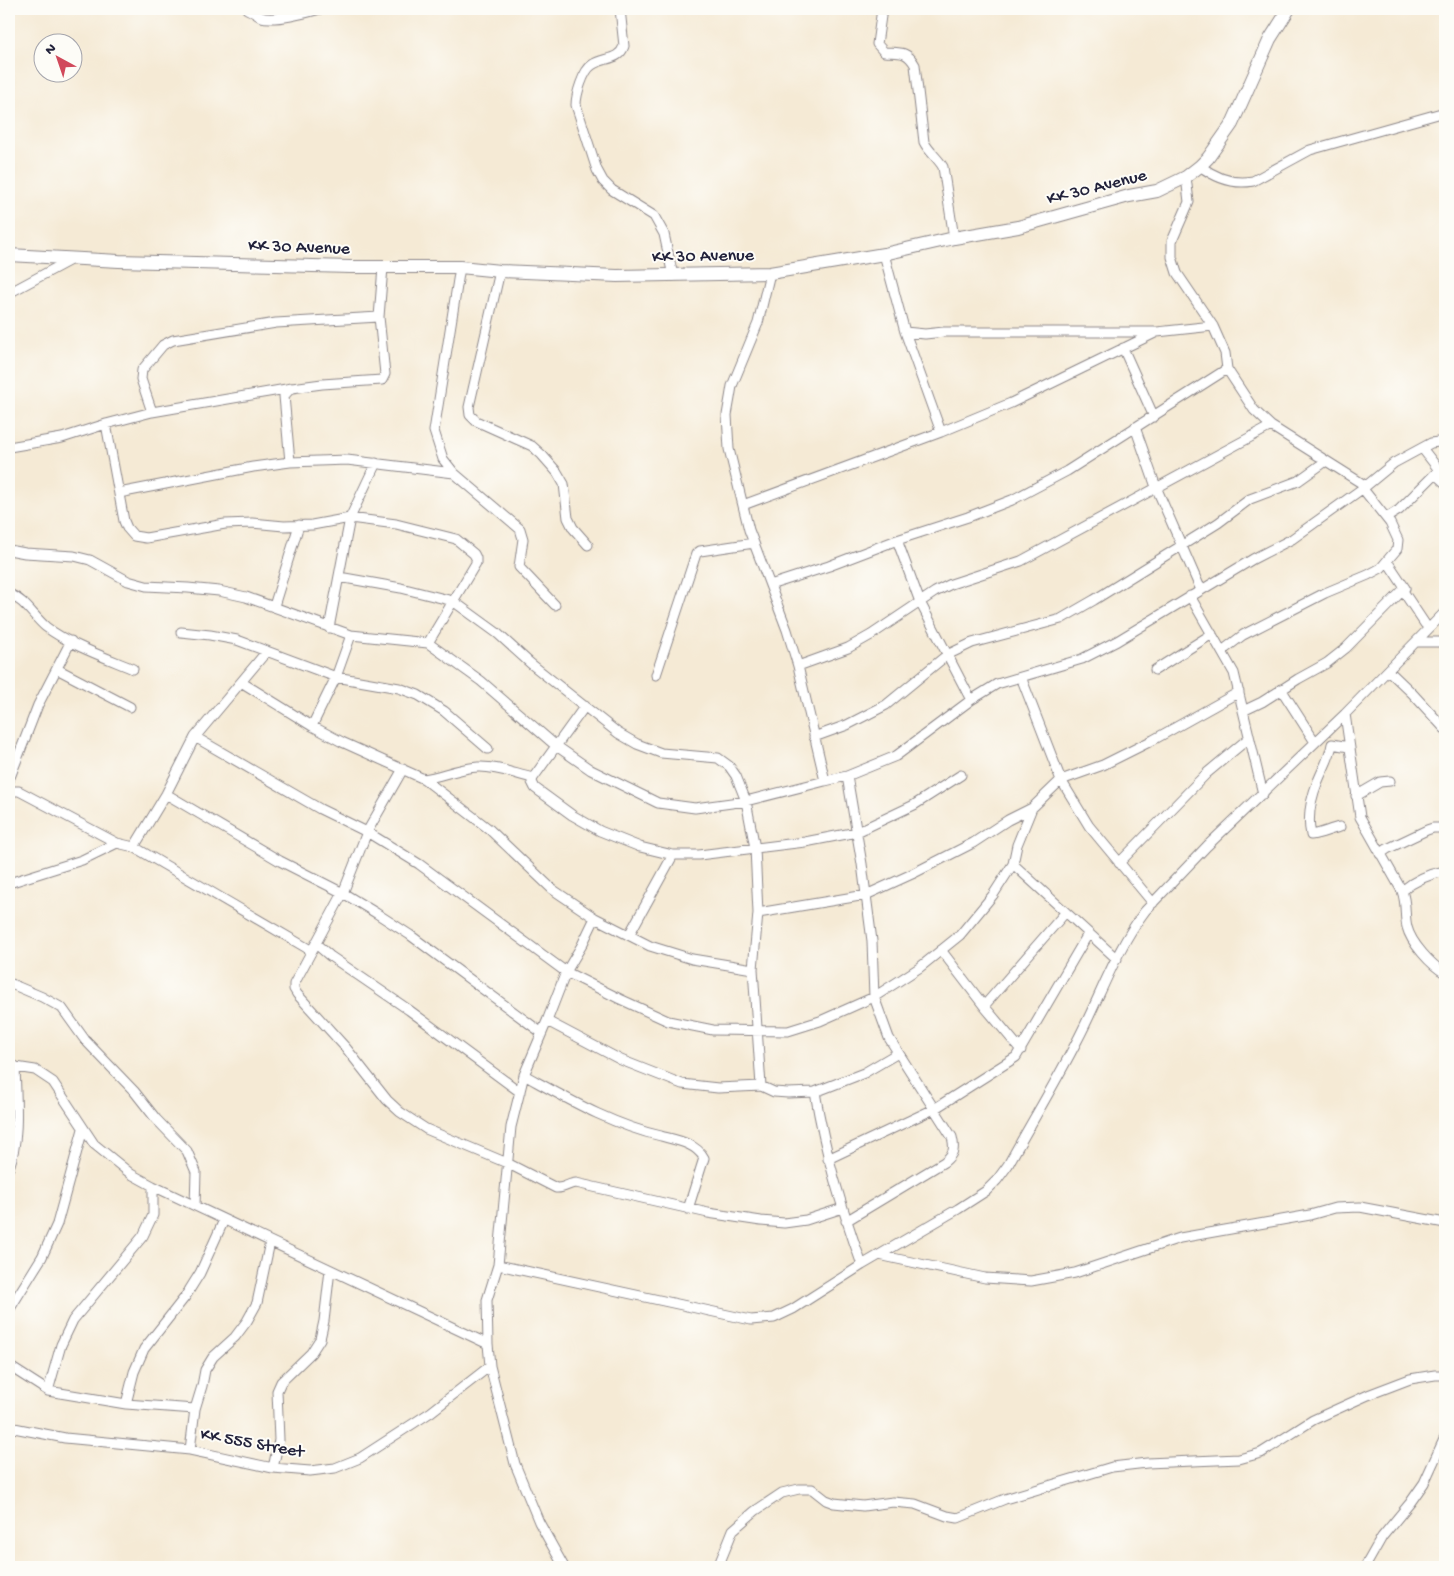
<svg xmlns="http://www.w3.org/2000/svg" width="1454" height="1576" font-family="'Gochi Hand',sans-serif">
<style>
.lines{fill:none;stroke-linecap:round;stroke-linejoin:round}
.street-casing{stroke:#8c8688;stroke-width:11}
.secondary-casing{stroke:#8c8688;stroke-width:14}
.street{stroke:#fff;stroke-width:9}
.secondary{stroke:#fff;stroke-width:12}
.labels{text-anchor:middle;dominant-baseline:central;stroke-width:4;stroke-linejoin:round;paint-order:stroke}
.street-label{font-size:18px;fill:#22223b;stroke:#fdfcf7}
</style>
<rect width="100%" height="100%" fill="#fdfcf7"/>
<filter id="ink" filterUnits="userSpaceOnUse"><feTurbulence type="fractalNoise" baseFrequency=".02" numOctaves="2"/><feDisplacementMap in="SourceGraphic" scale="10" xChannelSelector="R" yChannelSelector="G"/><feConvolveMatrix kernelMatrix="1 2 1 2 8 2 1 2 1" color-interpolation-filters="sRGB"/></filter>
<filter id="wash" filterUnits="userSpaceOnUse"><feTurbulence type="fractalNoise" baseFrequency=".0096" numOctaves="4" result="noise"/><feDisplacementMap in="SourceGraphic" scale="20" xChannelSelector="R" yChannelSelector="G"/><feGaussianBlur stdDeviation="1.12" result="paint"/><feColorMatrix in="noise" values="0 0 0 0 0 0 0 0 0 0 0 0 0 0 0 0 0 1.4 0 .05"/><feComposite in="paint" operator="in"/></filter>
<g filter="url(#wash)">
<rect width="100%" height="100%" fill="#f5ead5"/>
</g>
<g filter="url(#ink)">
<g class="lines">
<g class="street-casing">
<path id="street" d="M247,9C252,11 257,15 261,17C274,21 307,13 320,9
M620,9L624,46C619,61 603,57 592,65C583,71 576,95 576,105L597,170L603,181L612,190L654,216L664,234L673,276
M882,9L877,44L884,52C899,53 907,50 915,65L924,142C929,152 938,158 943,167L954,238
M1200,166C1216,178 1233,185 1253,181L1310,150L1445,112
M1186,177L1189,202L1172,241V257L1177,273L1213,326L1225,353L1227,369L1254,410L1271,426L1366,486
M884,254L905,332L941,432
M460,267L434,431L443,459L454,473L520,529L523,539L519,567L555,605
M500,271L469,407L470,415L476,421L532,446L542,455L557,472L564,484L568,518L573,528L588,545
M770,273L758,323L732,386L730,398L727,415L729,449L749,530L787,630L798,666L825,781
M9,293L74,258
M905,332L925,334L944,332H1154
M1123,348L1154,417
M152,412L141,379L142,370L163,345L173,340L276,323L379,317
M106,424L124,521L127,528L134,536L146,538L225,524L252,523L284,526L312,525L350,518L396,524L456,539L474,554L476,558V563L428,643
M1135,427L1156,487L1201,590
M9,447L62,438L106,424L152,412L292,388L322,384L382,380L385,374L379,317L383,267
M290,462L284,396L291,388
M1435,474L1445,483
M119,493L253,467L290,462L347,460L454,473
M743,505L941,432L1011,403L1157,332L1213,326
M1386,518L1399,510L1439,470L1422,448
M897,540L920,602L971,700
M9,550L25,553L74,556L90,560L128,581L146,586L188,588L219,591L246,597L351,635L428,643L481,681L555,745L591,770L658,803L695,808L746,801L825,781L847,776L896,756L971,700L997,684L1082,659L1117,641L1253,559L1292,539L1366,486L1394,463L1431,443L1445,441
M339,577L401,588L453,601L497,633L530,663L618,733L637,744L661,753L718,758L729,766L736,776L746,801L755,848L758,913L753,969L761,1086
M770,585L829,566L897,540L968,517L1012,500L1067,471L1227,369
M1403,591L1425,624
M9,594C25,600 33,616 46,627C68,644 107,658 133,669
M1190,596L1234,673L1263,794
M274,606L299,525
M329,628L350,518L376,463
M181,632L210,635L237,640L336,677L399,688L418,695L444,711L488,749
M1416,642H1445
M1222,651L1243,635L1325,593L1368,575L1381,568L1391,556L1397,549L1398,540L1390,523L1363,489
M798,666L848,648L871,635L935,592L951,584L1021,561L1271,426
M57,669L130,707
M1155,670L1212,634
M1388,670L1412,693L1445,729
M656,675L696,554L700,551L754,543
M1021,677L1061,780L1089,826L1153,903
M241,682L312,726L342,742L424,779L489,829L552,889L595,918L650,946L692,959L753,969
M1281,689L1315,742
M585,706L533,778L532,782L535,788L572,815L600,831L640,847L673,855H699L805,842L857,832L914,805L961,775
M1243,711L1262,702L1298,679L1327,663L1346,648L1405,588L1387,561
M1345,714L1360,817L1402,891C1407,905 1404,914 1407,927C1411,943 1431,965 1445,973
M312,726L336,677L351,635
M195,737L320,809L367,832L419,864L566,972L620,999L668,1021L713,1030L788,1031L820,1021L874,997L919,968L960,935L993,895L1013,864L1017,845L1032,808L1061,780L1103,765L1153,740L1239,692
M814,737L847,725L886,705L947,655L972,643L1061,619L1094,600L1218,523L1250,499L1298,481L1326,461
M403,769L367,832L343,893L294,984V989L297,994L346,1048L387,1100L400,1112L426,1129L507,1163L556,1188C564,1189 569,1183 576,1183L708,1213L761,1221L784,1223L806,1220L843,1208
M424,779C442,776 460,768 478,767C496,766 515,774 533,778
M9,780L38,705L71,641
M9,793L13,791H19L117,843L134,847L312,951
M166,794L280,861L343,893L376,913L410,935L542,1033
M1356,796L1380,782L1390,781
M1340,827C1330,829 1321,834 1311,835C1307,817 1311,798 1318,781C1323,768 1330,758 1332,744L1349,747
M134,847L166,794L195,737L267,651
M1380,854L1387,849L1427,830L1433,828H1439
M1119,863L1207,773L1249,738
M1013,864L1117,959
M9,883L82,860L117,843
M1402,891C1415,880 1428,874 1445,871
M758,913L866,895L912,874L973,843L1008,820L1032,808
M629,935L673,855
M316,944L330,956L409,1010L520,1092
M941,950L984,1006L1021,1050
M9,983L42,997L62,1008L85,1040L134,1091L156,1119L187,1151L196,1172L195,1206
M984,1006L1065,913
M547,1021L621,1060L682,1084L718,1088L761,1086L774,1092L788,1093L815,1092L864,1073L898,1053
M9,1066L35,1070L53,1082L94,1144L131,1174L153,1186L488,1344
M524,1075C568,1099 612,1125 661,1136C676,1140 696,1143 704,1158L688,1209
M815,1092C825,1153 841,1206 862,1265
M828,1159L934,1109L1016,1057L1088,934
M9,1168C20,1137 16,1100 15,1066
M846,1221L944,1162C954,1154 955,1149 952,1137L889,1038L874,997L872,941L862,864L847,776
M879,1255L985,1278L1031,1281L1075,1273L1180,1238L1310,1215L1335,1208L1360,1207L1445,1223
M498,1265L511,1127L524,1075L547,1021L566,972L582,945L595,918
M9,1310L42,1257L57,1224L83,1129
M9,1366L48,1391L126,1404L195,1409
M48,1391L61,1345L73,1320L143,1236L153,1215V1186
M126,1404L134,1372L144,1349L185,1297L200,1273L224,1220
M9,1427L65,1438L190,1450L273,1468L310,1471L335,1468L360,1458L431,1412L490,1366
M190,1450L195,1409L202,1386L205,1370L213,1357L235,1337L247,1321L257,1303L270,1242
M273,1468L279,1440L277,1391L281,1382L311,1353L320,1339L324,1321L330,1270
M564,1567L539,1522L515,1464L490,1366L488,1344L487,1300L498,1265L751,1320L774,1318L793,1309L862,1265L958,1209L986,1191L997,1180L1008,1165C1031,1123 1056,1082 1078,1039C1100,997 1116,949 1145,911L1207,846L1345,714L1445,612
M718,1567L733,1530L755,1511L782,1493L799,1489H812L826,1500L834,1503L863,1506L893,1502L915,1504L947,1516L958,1518L1005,1499L1112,1467L1147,1463L1239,1459L1261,1453L1313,1420L1368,1395L1410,1379L1435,1375H1445
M1365,1567L1382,1537L1410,1503L1424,1483L1445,1437"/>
</g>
<g class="secondary-casing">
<path id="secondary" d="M9,255L119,261L350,267H460L500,271L617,276L770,273L884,254L954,238L1018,227L1129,196L1157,191L1186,177L1200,166L1208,158L1232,124L1270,39L1289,9"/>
</g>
<use href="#street" class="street"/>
<use href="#secondary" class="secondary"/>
</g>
</g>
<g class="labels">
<g class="street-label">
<text transform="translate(1097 188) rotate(-14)">KK 30 Avenue</text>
<text transform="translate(299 248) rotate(2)">KK 30 Avenue</text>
<text transform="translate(703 257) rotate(-1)">KK 30 Avenue</text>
<text transform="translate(252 1444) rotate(10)">KK 555 Street</text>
</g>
</g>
<rect width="1454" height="1576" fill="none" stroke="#fdfcf7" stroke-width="30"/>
<g transform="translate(58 58) rotate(320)"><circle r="24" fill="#fdfcf7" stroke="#a5a5ac"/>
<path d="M0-4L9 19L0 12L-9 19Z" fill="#d1495b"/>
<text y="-8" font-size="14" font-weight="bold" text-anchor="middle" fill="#22223b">N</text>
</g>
</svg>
